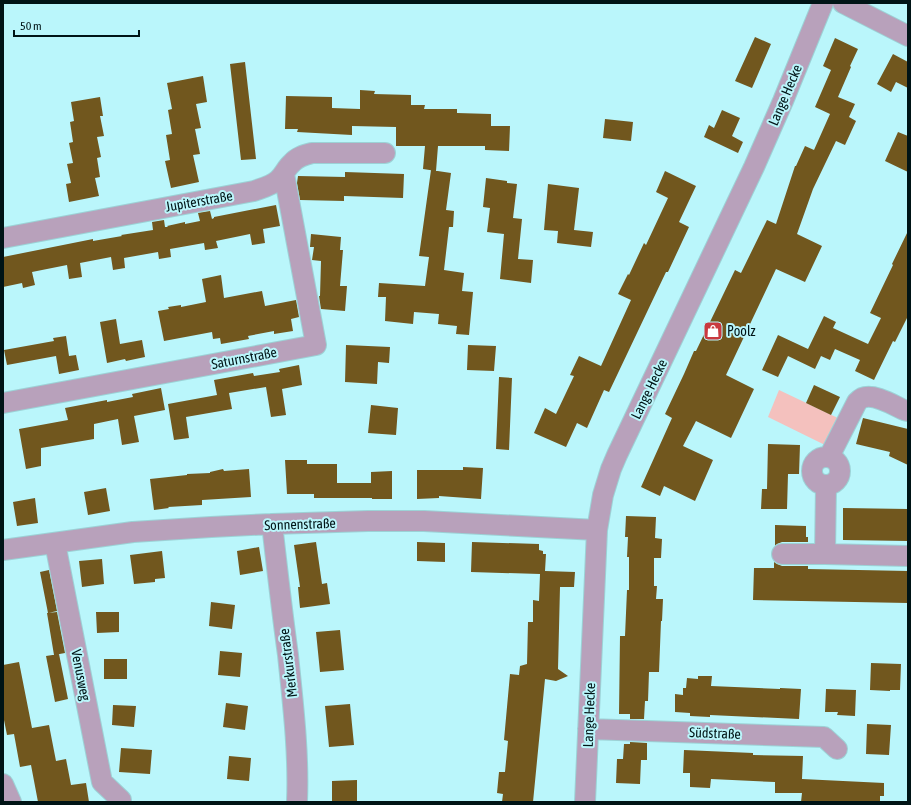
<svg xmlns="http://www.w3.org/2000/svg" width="911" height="805" font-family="'Asap Condensed',sans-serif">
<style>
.green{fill:#f4c1be}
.building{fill:#71571e}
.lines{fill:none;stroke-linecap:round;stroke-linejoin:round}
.minor-casing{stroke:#9cd2d6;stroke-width:22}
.minor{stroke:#b8a1bb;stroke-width:20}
.labels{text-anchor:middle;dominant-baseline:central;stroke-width:4;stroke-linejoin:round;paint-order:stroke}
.street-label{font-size:14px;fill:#001416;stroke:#baf6fb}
.poi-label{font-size:14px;fill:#001416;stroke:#baf6fb;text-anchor:start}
</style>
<rect width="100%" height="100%" fill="#baf6fb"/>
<path class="green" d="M779,390L840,419L827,446L768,417Z"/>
<path class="building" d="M755,37L771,44L752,88L735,81Z
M835,38L858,49L850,66L851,67L838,97L855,104L849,117L856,121L845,145L836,141L813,189L797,234L822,246L805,282L776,269L726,375L754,389L731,438L696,421L683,446L713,460L695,501L664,486L660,496L641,487L672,418L665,414L684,374L694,351H696L735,270L741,273L767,220L776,224L795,166H796L805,146L814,150L830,114L815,107L831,70L823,66Z
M893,54L908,62V88L896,82L891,92L877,84Z
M245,62L256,159L241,160L230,64Z
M203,76L207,102L196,104L201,128L195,129L200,154L193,155L199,182L171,188L165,161L170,160L166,135L172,134L168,110L172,109L167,83Z
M360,90L375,91L374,94L411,95V105H425L424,109H457V113L491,114V126H510L509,151L485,150V146H438L436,171L423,169L425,146H396V127L352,126V135L297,132L298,129H285L286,96L332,97V108L360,109Z
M100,97L103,116H100L104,136L97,137L101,157L97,158L100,177L95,178L99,196L69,202L66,184L71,183L67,164L73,163L69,143L73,142L70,122L74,121L71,102Z
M722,110L740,118L732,136L743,142L738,153L704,137L709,125L714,128Z
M605,119L633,122L631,141L603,138Z
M898,132L908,136V172L885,161Z
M431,170L451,173L446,210L454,211L453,227H449L444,270L464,273L462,291L473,292L469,335L456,334L457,326L438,324L439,314L414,312L413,324L385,321L386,297H378L379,283L425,286L429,257L419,256Z
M665,171L696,186L679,222L689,227L668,272H666L609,392L604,390L587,428L577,423L566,447L534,433L545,408L556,414L574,376L570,375L579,356L601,366L631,300L618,294L628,274L629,275L644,243L646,245L668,198L656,192Z
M345,172L404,174L403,198L344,196V201L300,200L297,183L298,176L345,177Z
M486,178L507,181V183L517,184L513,218L522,219L518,259L533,260L531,283L500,279L504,234L487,232L490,208L483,207Z
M548,184L579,188L574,230L593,232L591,247L557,243L558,231L544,230Z
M276,205L280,226L263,229L265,243L252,245L250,234L216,241L218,248L205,250L204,243L170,249L171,257L159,259L158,252L124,258L125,268L113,270L111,257L80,263L82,277L69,279L67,265L32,272L35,285L23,288L22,283L3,287V257L93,239V241L122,236L121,235L153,230L152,222L164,220L165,227H168L167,226L185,222V224L200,221L198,213L210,211L212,219L214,218V217Z
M908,231V316L895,342L893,341L874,380L855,371L860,360L835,349L830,360L821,356L815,369L788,356L778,377L762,370L778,335L808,349L824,316L836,322L833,328L868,344L881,318L870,313L893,265L892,264Z
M311,234L341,237L340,250H343L340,286H347L345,311L321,309L319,296H320L321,261L312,260L314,247H310Z
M221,275L224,298L262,291L265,306L296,300L299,317L291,319L293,331L274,334V331L248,336L249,339L221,344L220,338L213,339L212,332L164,341L158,311L169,309L168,307L181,305V307L206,302L202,279Z
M116,319L120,344L142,340L145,357L126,361L125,359L107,363L100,322Z
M66,336L69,356L76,355L79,370L59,374L56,356L7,365L4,350L54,341L53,338Z
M346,345L390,347L389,363L378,362L377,384L345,382Z
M468,345L496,346L494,371L467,370Z
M299,365L302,385L282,389L286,415L271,417L266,387L229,393L232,409L186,417L189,438L174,440L168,404L217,395L214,380L253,373L254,376L280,372L279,369Z
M499,377L512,378L509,450L496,449Z
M814,385L840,397L831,415L806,403Z
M161,388L165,410L134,416L139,442L122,445L118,419L94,424V439L41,448V466L26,469L19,429L68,420L65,408L107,400V402L133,397L132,394Z
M371,405L398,408L396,435L368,433Z
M863,418L908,429V465L889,456L890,452L856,444Z
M768,444L800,445L799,474H788L787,509H761L762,489H767Z
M285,460H307V464H337V483H371V472L392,471V499H372V498H314V494H287Z
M463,467L483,468L481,499L439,496V498L417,499V470H463Z
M223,469L224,471L249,469L251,497L202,500V505L168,507L169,508L154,510L150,479L187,475V474L210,473V472Z
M106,488L110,511L88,515L84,492Z
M35,498L38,523L17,526L13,502Z
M843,508L908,509V541L843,540Z
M626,516L656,517L655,538L662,539L661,558H654V586H657L656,599H663L662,621H661L659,672H649L648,701H645L644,719H630V714H619L620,636H625L627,590H629V557H627L628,537H625Z
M775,525L806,526V537H808V542H782L777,544L775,546Z
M316,542L322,584L327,583L330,604L300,608L298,587H300L294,545Z
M417,542L445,543V562L417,561Z
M472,542L539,544V550L543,551V554H546L545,571L575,572L574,587H560L558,669L568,676L556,681L545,679L533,802H502L503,794L497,793L499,772H505L508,741L504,740L510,674L519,675L520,666L527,664L528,622H533V600L539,601L540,574L471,572Z
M259,547L263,571L240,575L237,551Z
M162,551L165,578L155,579V582L134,584L130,555Z
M102,559L104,584L82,587L79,561Z
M774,562L777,564L782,566H808V569L908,571V603L753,600L754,568H774Z
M49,570L57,611L48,613L40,572Z
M211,602L235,605L232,629L209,626Z
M57,612L65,653L54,655L47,613Z
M96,612H119V632L97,633Z
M340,630L344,670L320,672L316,632Z
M220,651L242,653L240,677L218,675Z
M59,654L68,699L55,702L46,656Z
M104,659H127V679H104Z
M19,662L32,728L49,725L56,761L66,759L71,785L86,783L89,802H38L31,765L20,767L14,734L7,735L3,715V665Z
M871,663L901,664L900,690H890V691L870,690Z
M698,676H712L711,686L780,689V688L801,689L799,719L710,715V717L690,716V713L675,712V694L683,695V688H686L687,678L698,679Z
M826,689L856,690L855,716L837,715L838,712H825Z
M226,703L248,706L245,730L223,727Z
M350,704L354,745L329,747L325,706Z
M113,705L136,706L134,727L112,725Z
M867,724L891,725L889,755L866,754Z
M630,742L647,743V760H641L640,784L616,783L617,759H623L624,744H630Z
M121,748L152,750L150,774L119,772Z
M684,750L753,753V755L803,756L802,779L884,783V796H880V802H801L802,793H775V782L711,779L710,788L690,787V773H683Z
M229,756L251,758L249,781L227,779Z
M357,780V802H332V781Z"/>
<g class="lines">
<g class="minor-casing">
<path id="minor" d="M843,3L908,36
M3,238L254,191C262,188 271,186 278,180C284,175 286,168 292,163C297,157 304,155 312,153H385
M3,403L316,345L284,174
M812 471a14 14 0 1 1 28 0a14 14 0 1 1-28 0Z
M829,457L857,402C858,401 860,399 862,398C874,393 893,405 904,410L908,411
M826,486L825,554L908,556
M272,524C277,568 282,612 288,655C293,704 299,753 297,802
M55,543L102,782L121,800
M3,550L133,532L211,527L272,524L368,521H424L597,530
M782,554H825
M588,729L824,737L837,749
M3,784L11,802
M585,802L597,530L603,495L611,469L617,455L754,167L783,101L823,3"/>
</g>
<use href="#minor" class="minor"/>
</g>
<defs>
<g id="shop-square" transform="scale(1)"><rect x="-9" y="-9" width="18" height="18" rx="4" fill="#c9393f" stroke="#baf6fb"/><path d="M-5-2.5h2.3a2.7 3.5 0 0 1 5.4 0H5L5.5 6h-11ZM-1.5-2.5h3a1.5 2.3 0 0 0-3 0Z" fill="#fff"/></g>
</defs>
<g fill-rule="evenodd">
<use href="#shop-square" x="713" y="331"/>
</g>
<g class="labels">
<g class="street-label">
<text transform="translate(785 95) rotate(-67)">Lange Hecke</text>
<text transform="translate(199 201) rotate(-10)">Jupiterstraße</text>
<text transform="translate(244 358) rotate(-11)">Saturnstraße</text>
<text transform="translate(649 389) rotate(-64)">Lange Hecke</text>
<text transform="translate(300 524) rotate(-2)">Sonnenstraße</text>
<text transform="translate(288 663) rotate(-97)">Merkurstraße</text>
<text transform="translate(81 675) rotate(79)">Venusweg</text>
<text transform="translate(589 715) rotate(-88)">Lange Hecke</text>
<text transform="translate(715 733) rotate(2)">Südstraße</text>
</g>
<g class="poi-label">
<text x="727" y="331">Poolz</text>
</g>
</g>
<rect width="911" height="805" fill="none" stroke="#001416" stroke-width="8"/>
<path d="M14 30v6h125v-6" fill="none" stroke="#001416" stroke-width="2"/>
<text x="20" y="30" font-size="12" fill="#001416" stroke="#baf6fb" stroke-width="3" paint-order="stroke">50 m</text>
</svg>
